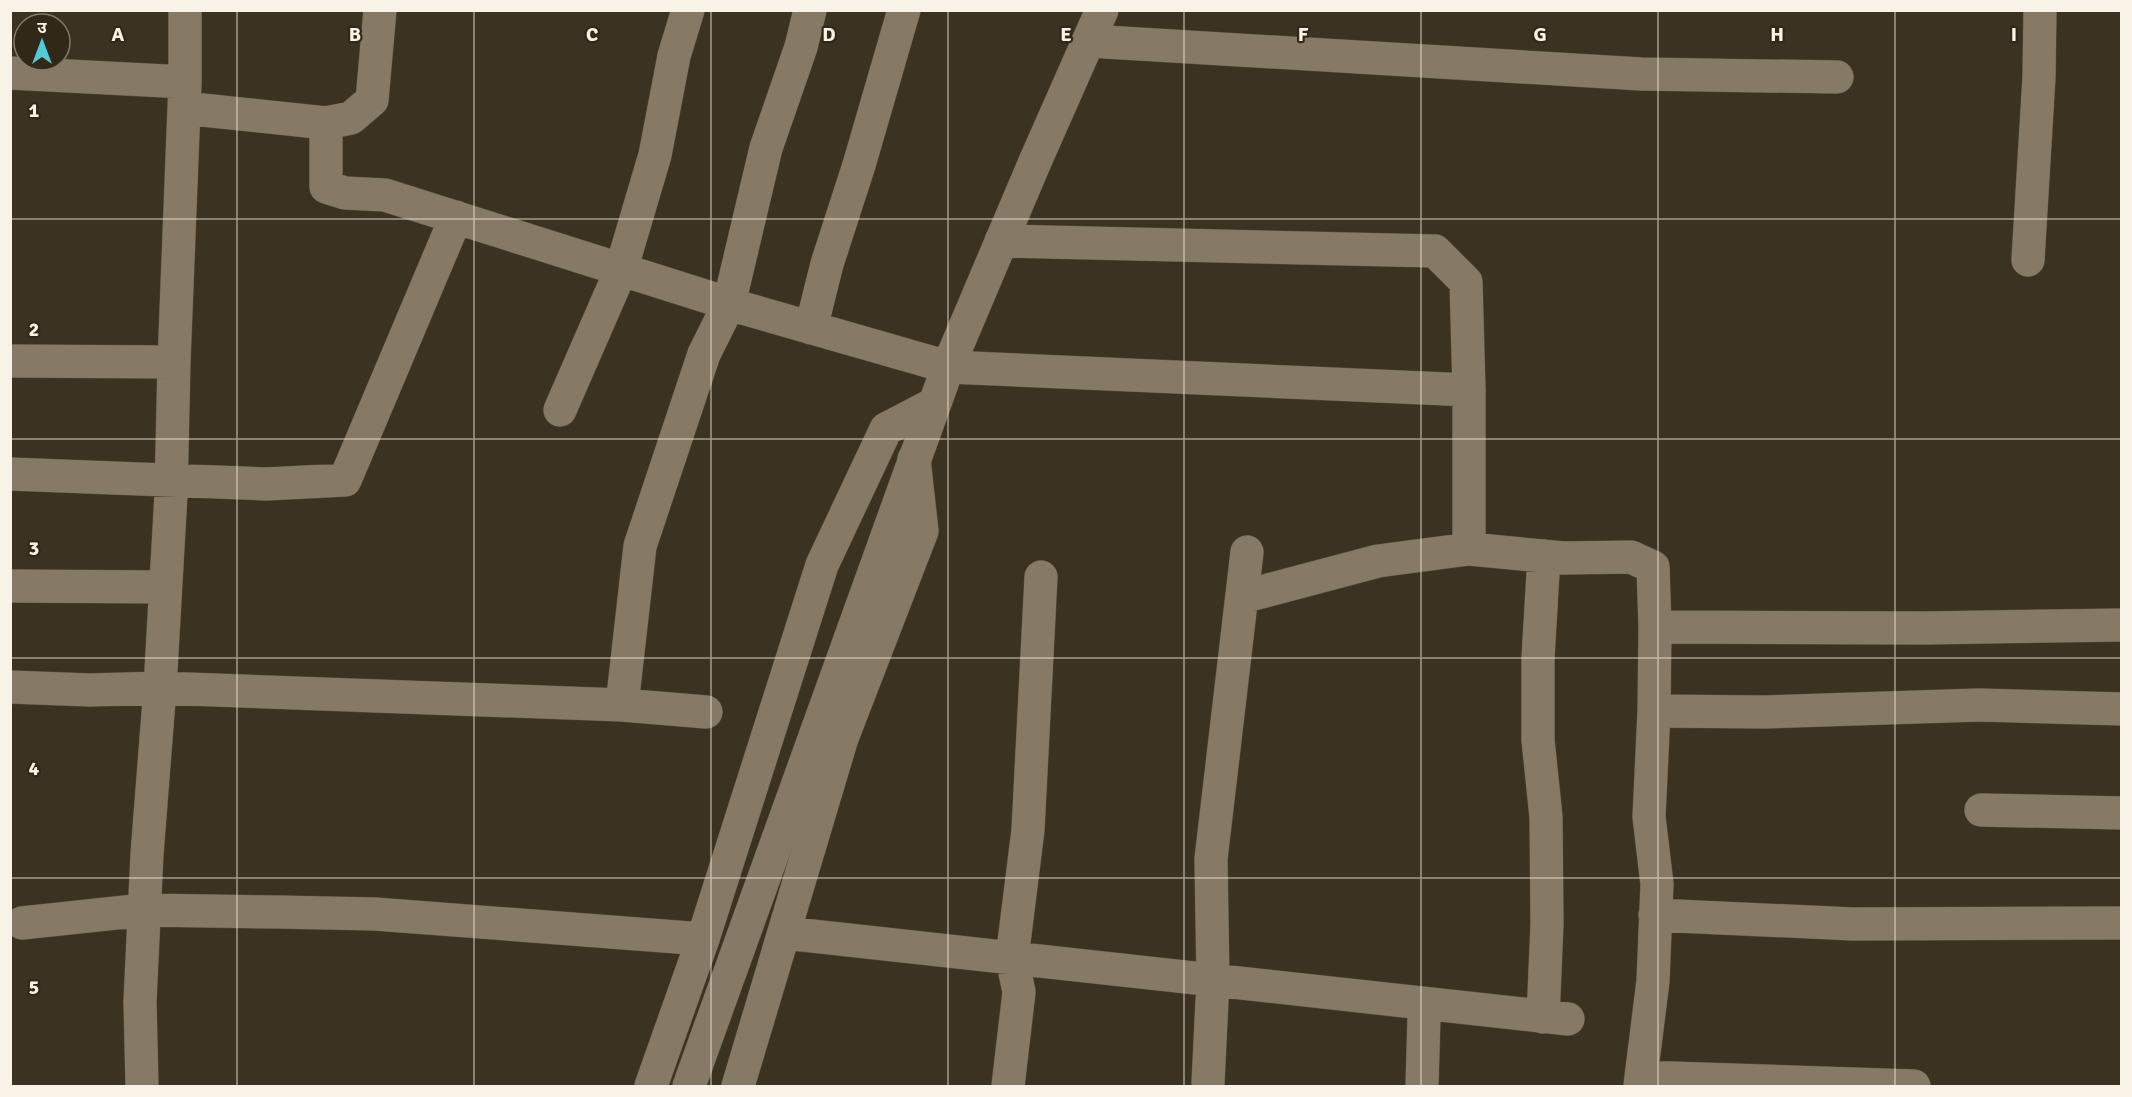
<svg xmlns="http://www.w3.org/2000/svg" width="2132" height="1097" font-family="Signika,'Noto Sans Devanagari',sans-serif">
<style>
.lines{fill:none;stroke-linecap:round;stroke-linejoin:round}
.minor-casing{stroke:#564e3e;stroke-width:34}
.secondary-casing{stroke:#564e3e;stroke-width:34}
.minor{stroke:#867a67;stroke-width:33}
.secondary{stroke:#867a67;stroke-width:33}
.grid{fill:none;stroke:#f9f2e7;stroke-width:1.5;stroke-opacity:0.55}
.grid-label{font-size:20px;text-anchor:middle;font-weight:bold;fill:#f9f2e7;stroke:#322817;stroke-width:4.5;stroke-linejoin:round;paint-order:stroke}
</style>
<rect width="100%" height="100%" fill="#3c3221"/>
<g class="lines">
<g class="minor-casing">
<path id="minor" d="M1089,41L1641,74L1837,77
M10,73L185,82
M184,108L326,123L351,118L372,100L380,10
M326,123V187L345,193L385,195L746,309L948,367L1469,390
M1001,241L1435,251L1466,282L1469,390V549L1564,558L1631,557L1653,567L1655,627L1654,711L1649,817L1657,884L1653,981L1641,1077
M2028,260L2039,77L2040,10
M811,328L827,264L859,165L904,10
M10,361L174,362
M560,410L621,270L655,155L674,56L688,10
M10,474L266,484L345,480L456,217
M10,586L165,587
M1242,597L1378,561L1469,549
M1655,627L1925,628L2122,625
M10,687L90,690L160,688L622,705L706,712
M622,705L640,546L704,354L729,304L766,148L801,47L810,10
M1654,711L1766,712L1979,705L2122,709
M1981,810L2122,813
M1655,915L1853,924L2122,923
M22,923L144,910L278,912L375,914L703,939
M785,933L1568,1019
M1421,1003L1424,1017L1422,1086
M1543,1017L1547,924L1546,817L1538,740V658L1544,556
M1208,1083L1213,980L1211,859L1247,552
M142,1086L140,1001L147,854L160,688L171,494L174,362L185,82V10
M651,1086L703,939L822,565L886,429L934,404
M738,1086L842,738L922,531L914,459
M1008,1086L1019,992L1012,958L1028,830L1041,577
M1640,1086L1641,1077L1914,1086"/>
</g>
<g class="secondary-casing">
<path id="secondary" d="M689,1086L948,367L1034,164L1102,10"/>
</g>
<use href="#minor" class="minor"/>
<use href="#secondary" class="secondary"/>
</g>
<path class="grid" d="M237,10V1086M474,10V1086M711,10V1086M948,10V1086M1184,10V1086M1421,10V1086M1658,10V1086M1895,10V1086M10,219H2122M10,439H2122M10,658H2122M10,878H2122"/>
<g class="grid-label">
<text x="118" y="41">A</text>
<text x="355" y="41">B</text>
<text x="592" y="41">C</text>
<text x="829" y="41">D</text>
<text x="1066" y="41">E</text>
<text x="1303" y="41">F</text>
<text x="1540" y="41">G</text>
<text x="1777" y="41">H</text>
<text x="2014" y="41">I</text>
<text x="34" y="117">1</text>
<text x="34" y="336">2</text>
<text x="34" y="555">3</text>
<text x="34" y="775">4</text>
<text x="34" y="994">5</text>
</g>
<rect width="2132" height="1097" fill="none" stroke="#f9f2e7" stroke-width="24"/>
<g transform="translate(42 42)"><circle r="28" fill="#322817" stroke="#82796a" stroke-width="1.5"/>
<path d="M0-4.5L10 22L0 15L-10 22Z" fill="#52cbd7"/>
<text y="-9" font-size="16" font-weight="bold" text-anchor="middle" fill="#f9f2e7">उ</text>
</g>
</svg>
